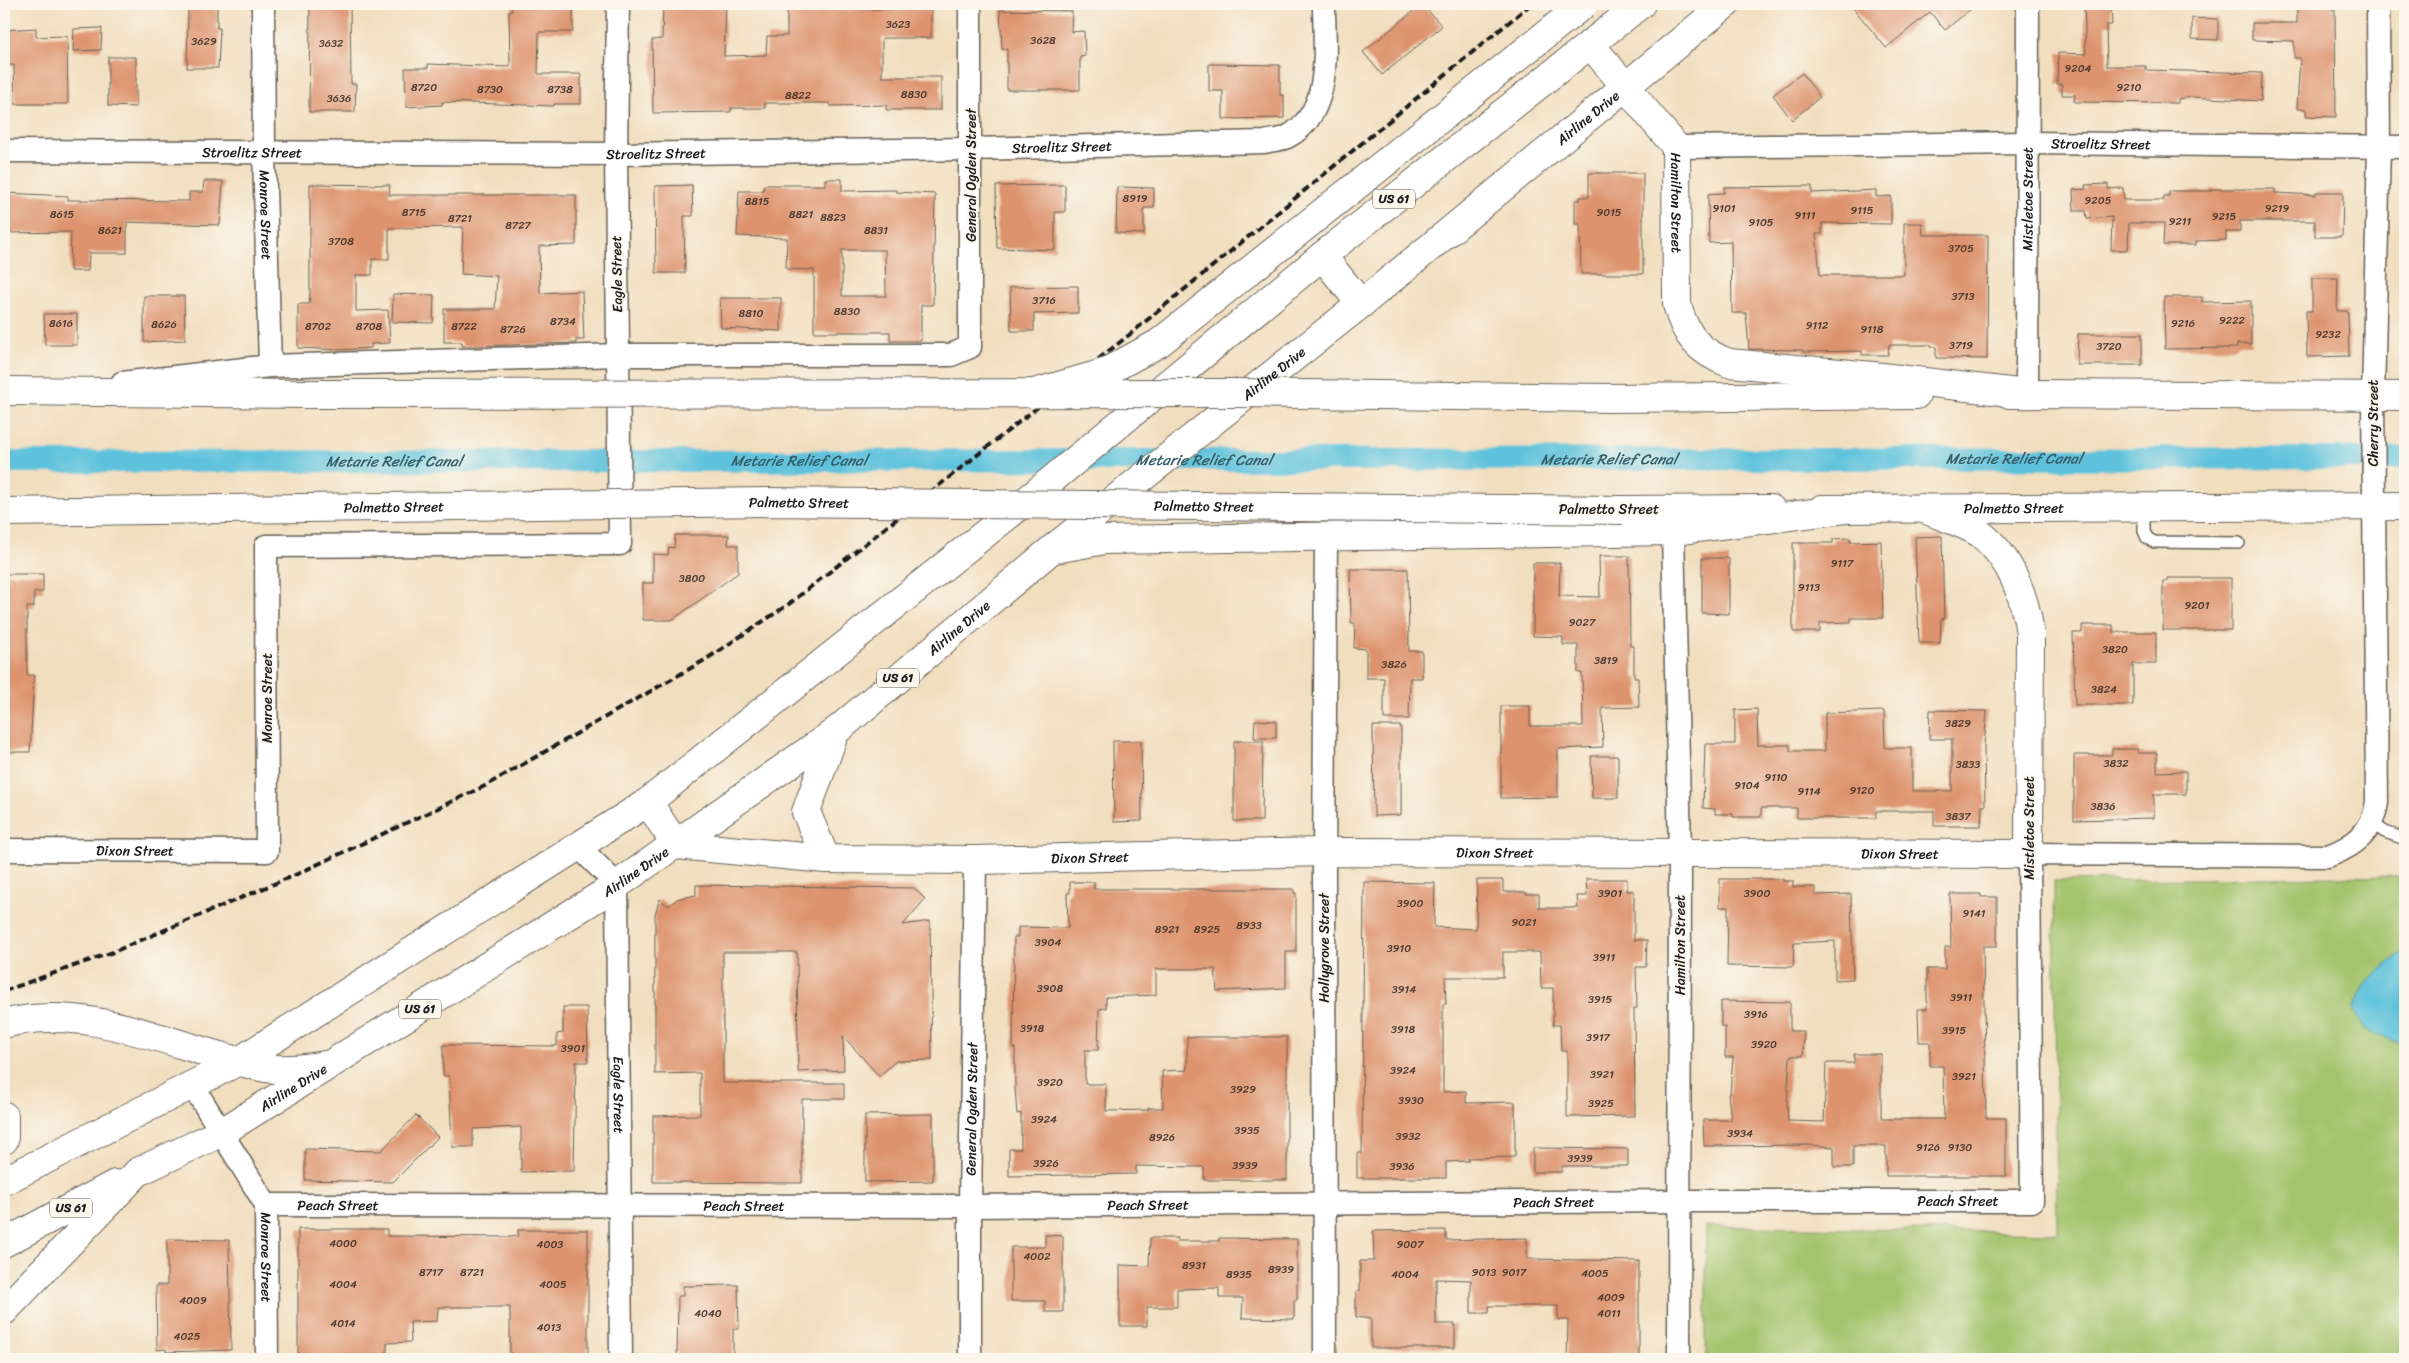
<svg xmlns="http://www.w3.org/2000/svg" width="2409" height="1363" font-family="Sriracha,sans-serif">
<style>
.green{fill:#a3c36c;stroke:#607044}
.water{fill:#5ec2dc;stroke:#3d6f7c}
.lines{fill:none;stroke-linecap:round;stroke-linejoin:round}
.canal{stroke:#5ec2dc;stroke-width:22}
.building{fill:#dd936d;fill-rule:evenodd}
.lane-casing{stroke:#676055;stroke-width:14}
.street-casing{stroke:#676055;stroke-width:25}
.secondary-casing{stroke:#676055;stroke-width:30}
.primary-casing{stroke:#676055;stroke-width:30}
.highway-casing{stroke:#676055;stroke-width:30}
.lane{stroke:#fff;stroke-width:11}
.street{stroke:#fff;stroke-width:22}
.secondary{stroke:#fff;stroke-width:28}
.primary{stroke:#fff;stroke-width:28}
.highway{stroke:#fff;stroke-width:28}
.rail{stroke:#1c1c1c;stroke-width:4;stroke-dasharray:8 4;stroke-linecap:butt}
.secondary-bridge-casing{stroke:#676055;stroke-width:30;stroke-linecap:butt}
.highway-bridge-casing{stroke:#676055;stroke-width:30;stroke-linecap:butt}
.secondary-bridge{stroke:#fff;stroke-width:28}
.highway-bridge{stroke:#fff;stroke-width:28}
.labels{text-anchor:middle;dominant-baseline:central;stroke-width:4;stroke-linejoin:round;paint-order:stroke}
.number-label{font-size:11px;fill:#4c3a30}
.shield{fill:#fbf7ec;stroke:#5f5e5a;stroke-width:1}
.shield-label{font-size:12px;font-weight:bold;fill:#1c1c1c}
.street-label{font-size:14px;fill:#1c1c1c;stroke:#fbf7ec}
.water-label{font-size:15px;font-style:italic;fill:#365e69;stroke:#fbf7ec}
</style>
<rect width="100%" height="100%" fill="#fbf7ec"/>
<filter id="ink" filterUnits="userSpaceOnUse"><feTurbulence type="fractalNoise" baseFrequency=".02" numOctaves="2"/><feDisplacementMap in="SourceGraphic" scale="10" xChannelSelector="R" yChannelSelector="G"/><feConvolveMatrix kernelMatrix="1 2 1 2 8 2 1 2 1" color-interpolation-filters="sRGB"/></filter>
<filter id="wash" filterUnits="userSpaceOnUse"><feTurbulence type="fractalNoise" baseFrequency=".0096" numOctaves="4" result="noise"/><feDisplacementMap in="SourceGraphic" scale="20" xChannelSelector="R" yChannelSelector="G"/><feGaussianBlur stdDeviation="1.12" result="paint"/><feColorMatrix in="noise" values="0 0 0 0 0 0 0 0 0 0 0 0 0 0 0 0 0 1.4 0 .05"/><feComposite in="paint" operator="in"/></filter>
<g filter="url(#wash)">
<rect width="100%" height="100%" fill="#f1debf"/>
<path class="green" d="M2405,876V1359H1706V1226L2057,1233L2054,881Z"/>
<path class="water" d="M2405,950V1045L2364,1030L2353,1009L2365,984Z"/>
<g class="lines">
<path class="canal" id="s1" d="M4,462L2405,458"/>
</g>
<g id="blocks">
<path class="building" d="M188,4H217V28H220L218,68H187Z
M310,4H350L351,84H356L355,112H309Z
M512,4H573V32H539L538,74H581V104H554V106L442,102V105L406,107L405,68H428V64L510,67L509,11H512Z
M663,4H726L724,56L766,55L767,36H787V4H838L837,9H904V4H931V38H882V77H941V110H886V105L830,106V103H765V108H731V112L653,113L652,40L662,39Z
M1422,4L1442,26L1382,75L1363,52Z
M1850,4H1977L1945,30L1930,12L1886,48Z
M2084,4H2111L2112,25H2106L2107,66H2146V70L2262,73L2261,101L2191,97L2178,99V103L2074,102L2075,95H2062V84H2057L2058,53L2086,54Z
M2297,4H2332V10H2335L2336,117L2306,116V109H2297L2300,58H2294V41L2252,40V23H2297Z
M1000,10L1072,11L1071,32L1084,31L1085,56L1080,57V90H1007V49H1002Z
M2192,18L2218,19V40L2192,39Z
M36,28V37L67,36L68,104H15L14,65H4V30Z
M102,28L101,50L73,51L74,29Z
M108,57H136V107L108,106Z
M1209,64L1280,65V95H1284V118L1223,119V91H1209Z
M1802,73L1820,97L1792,120L1773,95Z
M1589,173H1643V274H1581L1580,224H1575V200H1580V197H1589Z
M825,179H842V191L896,190V192L935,194L933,305H921V341H890V332H814V270L786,269L787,238L737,236L739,191H763L764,185H825ZM842,250H885L886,296H842Z
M204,181H223L220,225L127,222V253H89L88,271H70L71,232L4,233V193L68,196V200L189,201V192H203Z
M310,184L390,185L389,195H576V245L539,246L540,293L582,291L584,340H576V343L477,346H462V342H444V309H495L497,276L461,274L463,227L389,228V259H372V275H356V311L388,310L390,343L371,344V348L339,350L298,348V304H309L310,294Z
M2108,184V189L2123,188L2124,200H2164V196H2169V191H2211V189H2275V193L2316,195V192H2343L2342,237H2315V221H2240V232H2226V240L2196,241V245H2163L2164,223H2129L2128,250H2111L2112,217L2087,219L2086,211H2074L2073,190L2086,189L2085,185Z
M692,185L693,216H684L685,273H656L655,186Z
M1065,185V212H1055V250L997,248L996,186Z
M1812,186V193L1876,190V197L1891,196V224L1822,223V234H1816L1820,275H1904V223H1922L1923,235H1988L1987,359L1936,358V347H1931V345H1889L1888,355H1862V351L1803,352V350L1749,349L1746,313H1732L1731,242L1709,243L1708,194L1724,193V187Z
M1117,187L1154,188V208H1144V234L1116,233Z
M2312,278H2338L2337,311H2348L2349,356L2307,357L2306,311H2312Z
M1078,286V313L1034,314V331H1011L1010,287Z
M393,294L434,295L433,323L392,322Z
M144,296H184L185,340L144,342Z
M2164,297H2202V302L2251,301V344H2237V348L2165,349Z
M720,298H781V331L721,328Z
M44,314H77V345H45Z
M2078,334H2142V365H2077Z
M675,535H729L728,545H738V573L672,620H643V583H653V554L668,555L669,547L674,548Z
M1942,536L1944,619H1941L1940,643H1919L1915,537Z
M1850,538V542L1881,541L1883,618H1851V622L1820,623V632H1793V543H1833V539Z
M1599,556H1629L1630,646H1634V678H1638L1639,707L1602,708L1603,747L1558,749V797L1501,798V706H1530V726H1583L1582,673H1578V645H1563V637L1533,636V563H1560L1559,596L1600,597Z
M1702,558H1729V614L1702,613Z
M1350,569H1408L1409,651H1422V678H1410L1409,719H1384V678H1366V649L1354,648L1355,623H1351Z
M4,574H43V592H34V607H27V675H34L30,752H4Z
M2167,578H2231V630H2163V581H2167Z
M2082,625H2113V632H2156V664H2133V705H2075L2073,633H2082Z
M1757,709L1758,745H1790V751H1825V713L1884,711L1885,748H1912V791H1952V739H1929L1930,710L1987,711L1984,746L1985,806H1982L1981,826H1934V811H1876V818H1797V808H1761V817H1733V814H1715V809L1703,808L1705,744H1735V710Z
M1255,720L1276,721V738H1254Z
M1373,726H1401V815L1374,816Z
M1113,741H1141L1142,821L1114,822Z
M1234,741H1263L1262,821H1234Z
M2112,749H2138V753H2157V772L2186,771V794H2154V818L2074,820V755H2112Z
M1591,756H1618V798H1592Z
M1586,879H1627V891H1634V940H1647L1646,967H1636L1637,1008H1634L1635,1116L1567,1117V1051H1561L1560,1025H1553V988H1541L1540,952H1503V977H1445L1446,1004H1443V1092L1466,1091V1103L1515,1102V1157L1468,1158V1161L1446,1162V1178H1357V1153H1362L1364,882L1435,883L1434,927L1476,929L1477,880H1503V892H1526V894H1539V908H1578L1577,896H1587Z
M1720,879H1783V881H1793V887H1815V895L1851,894L1853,979L1835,980V941L1794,943L1793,967L1727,966L1728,907H1720Z
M1070,882H1094V889H1294V893H1296V952H1286V988L1217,991L1215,969H1156V995L1106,997V1008L1099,1009L1098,1050H1085V1084H1106V1111L1148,1110V1108H1163L1162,1071L1187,1070V1037H1287V1180H1204V1167L1136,1166V1174L1009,1176V1149H1021V1113L1017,1114L1015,1088V1048H1013L1014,937H1018V927L1068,928L1067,893H1070Z
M696,885L914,888L925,899L903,925L930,921L932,1060L896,1061L879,1076L843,1036L844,1070L798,1072L797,952H723V1083H844V1099H802V1183L653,1182V1116L700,1115V1073L655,1074V914L660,899L668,906L677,899L696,895Z
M1950,894H1981V897H1997V946H1983L1986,1118H2006V1176H1886V1146H1853V1167H1834V1147L1809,1145L1704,1146L1703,1120H1731L1728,1094H1730L1733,1057H1725V1027H1721V1001L1790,1002V1031H1804L1803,1056H1790L1787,1104L1788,1121L1824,1122L1826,1063H1854V1054H1881V1119H1944L1943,1066H1930V1042H1919L1918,1009H1927V969H1945V947H1951Z
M563,1007H587L588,1062H576L574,1171L521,1172V1127L473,1129V1147H452L449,1076H443V1045L557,1046V1034L563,1033Z
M933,1114V1181L865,1182V1115Z
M416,1115L438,1137L393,1182L305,1180V1149L381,1151Z
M1533,1148L1628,1149V1166H1562V1172H1533Z
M298,1229H387V1236L511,1237L518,1236V1230H588V1359H510V1307H438L437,1321L410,1322L411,1342L387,1343V1359H298Z
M1446,1230V1240L1527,1238V1259L1639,1261V1359H1567L1568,1320H1558V1306H1489V1313H1471V1280L1436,1279V1324H1455V1348H1371V1319L1356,1317V1292L1360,1291V1261H1374L1373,1231Z
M1045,1235L1063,1236V1312H1045V1301H1011V1247H1045Z
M1150,1238H1177V1241H1219V1238L1297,1239V1300H1294V1319L1242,1318L1243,1298H1219V1288L1177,1289V1307H1147V1326H1120V1265L1149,1266Z
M167,1239L229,1240L231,1350L166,1352V1349L157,1350L156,1285H167Z
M738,1285L739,1329H733V1359H677L678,1296H683V1286Z"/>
</g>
</g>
<g filter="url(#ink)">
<use href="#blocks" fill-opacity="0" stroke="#676055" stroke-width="1"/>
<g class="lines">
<g class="lane-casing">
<path id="lane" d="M2144,507V531L2147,538L2154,542L2239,543
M2371,823L2385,832L2405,839"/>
</g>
<g class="street-casing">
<g id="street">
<path id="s2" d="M263,4L264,152L270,366"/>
<path id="s3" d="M1676,147L2029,143L2405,147"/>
<path id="s4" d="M4,151L616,154L972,149L1265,142C1272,140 1281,140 1287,137C1334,113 1324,47 1324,4"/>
<path d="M122,383L270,366L618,355H951L970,347V4"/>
<path id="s5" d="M2027,394L2028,4"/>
<path d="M1673,531L1680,852L1679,1359"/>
<path id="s6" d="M578,846L617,885L621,1359"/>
<path id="s7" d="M4,850L267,851L266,546L620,544L616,154L618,4"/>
<path id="s8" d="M193,1086L266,1205L267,1359"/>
<path id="s9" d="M266,1205L970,1206L1679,1201H2032L2029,854L2328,856C2355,846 2373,832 2377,802L2373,397L2379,147L2378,4"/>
<path id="s10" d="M970,1359V1206L975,860"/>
<path d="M1325,1359L1324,872L1326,537"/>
</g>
</g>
<g class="secondary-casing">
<g id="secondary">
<path id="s11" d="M1590,44L1676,147L1677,304C1685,336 1699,352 1729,363L1873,376L2027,394"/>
<path d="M4,391L310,394"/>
<path d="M2009,394L2405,396"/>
<path d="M1737,397L1916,395"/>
<path id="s12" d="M1822,509L2405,506"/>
<path d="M1623,510L1771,509"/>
<path id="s13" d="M648,802L676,845L826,859L975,860L1324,852L2029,854L2030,633C2025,597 2011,559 1982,535C1970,525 1937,515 1922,508"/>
</g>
</g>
<g class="primary-casing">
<path id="primary" d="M138,1172L222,1132"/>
</g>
<g class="highway-casing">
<g id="highway">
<path d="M1322,256L1361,304"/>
<path d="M1055,549L1105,540L1673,531L1845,509"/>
<path d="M826,859L806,812L835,732"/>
<path d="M4,1024C75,1005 148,1035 216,1055C235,1060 256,1068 276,1069C292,1070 308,1068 325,1065"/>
<path d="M4,1116V1140"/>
<path id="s14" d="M222,1132L617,885L835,732L1051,550L1361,304L1726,4"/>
<path d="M4,1181L239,1061L648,802L1031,497L1322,256L1641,4"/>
<path d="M4,1243L115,1184"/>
<path d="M4,1311L138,1172"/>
</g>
</g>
<use href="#lane" class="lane"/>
<use href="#street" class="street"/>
<use href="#secondary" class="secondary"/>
<use href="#primary" class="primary"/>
<use href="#highway" class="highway"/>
<path class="rail" d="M4,991L113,952L295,875L485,786L705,660L789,604L1129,335L1531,4"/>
<g class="secondary-bridge-casing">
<g id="secondary-bridge">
<path d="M310,394L1236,393L1604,398L1737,397"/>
<path id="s15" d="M4,512L766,502L1623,510"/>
</g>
</g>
<g class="highway-bridge-casing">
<path id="highway-bridge" d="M1031,394L1104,373L1159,343L1584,4"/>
</g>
<use href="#secondary-bridge" class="secondary-bridge"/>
<use href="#highway-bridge" class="highway-bridge"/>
</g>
</g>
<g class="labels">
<g class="number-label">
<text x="898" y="24">3623</text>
<text x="1043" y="40">3628</text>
<text x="204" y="41">3629</text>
<text x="331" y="43">3632</text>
<text x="2078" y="68">9204</text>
<text x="424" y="87">8720</text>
<text x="2129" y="87">9210</text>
<text x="490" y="89">8730</text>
<text x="560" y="89">8738</text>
<text x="914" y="94">8830</text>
<text x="798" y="95">8822</text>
<text x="339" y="98">3636</text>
<text x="1135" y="198">8919</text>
<text x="2098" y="200">9205</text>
<text x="757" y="201">8815</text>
<text x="1724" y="208">9101</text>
<text x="2277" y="208">9219</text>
<text x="1862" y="210">9115</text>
<text x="414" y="212">8715</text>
<text x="1609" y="212">9015</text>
<text x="62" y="214">8615</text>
<text x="801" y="214">8821</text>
<text x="1805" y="215">9111</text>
<text x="2224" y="216">9215</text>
<text x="833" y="217">8823</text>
<text x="460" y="218">8721</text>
<text x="2180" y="221">9211</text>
<text x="1761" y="222">9105</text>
<text x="518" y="225">8727</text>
<text x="110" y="230">8621</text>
<text x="876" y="230">8831</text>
<text x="341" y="241">3708</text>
<text x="1961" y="248">3705</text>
<text x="1963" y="296">3713</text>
<text x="1044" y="300">3716</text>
<text x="847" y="311">8830</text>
<text x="751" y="313">8810</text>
<text x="2232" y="320">9222</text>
<text x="563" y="321">8734</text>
<text x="61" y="323">8616</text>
<text x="2183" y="323">9216</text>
<text x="164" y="324">8626</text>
<text x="1817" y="325">9112</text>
<text x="318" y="326">8702</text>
<text x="369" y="326">8708</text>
<text x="464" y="326">8722</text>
<text x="513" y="329">8726</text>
<text x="1872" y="329">9118</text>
<text x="2328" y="334">9232</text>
<text x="1961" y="345">3719</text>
<text x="2109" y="346">3720</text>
<text x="1842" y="563">9117</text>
<text x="692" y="578">3800</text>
<text x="1809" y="587">9113</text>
<text x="2197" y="605">9201</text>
<text x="1582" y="622">9027</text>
<text x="2115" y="649">3820</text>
<text x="1606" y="660">3819</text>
<text x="1394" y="664">3826</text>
<text x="2104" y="689">3824</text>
<text x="1958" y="723">3829</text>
<text x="2116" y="763">3832</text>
<text x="1968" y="764">3833</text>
<text x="1776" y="777">9110</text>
<text x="1747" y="785">9104</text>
<text x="1862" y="790">9120</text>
<text x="1809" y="791">9114</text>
<text x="2103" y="806">3836</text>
<text x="1958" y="816">3837</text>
<text x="1610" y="893">3901</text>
<text x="1757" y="893">3900</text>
<text x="1410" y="903">3900</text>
<text x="1974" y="913">9141</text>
<text x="1524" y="922">9021</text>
<text x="1249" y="925">8933</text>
<text x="1167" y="929">8921</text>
<text x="1207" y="929">8925</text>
<text x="1048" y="942">3904</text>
<text x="1399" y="948">3910</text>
<text x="1604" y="957">3911</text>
<text x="1050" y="988">3908</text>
<text x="1404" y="989">3914</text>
<text x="1961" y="997">3911</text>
<text x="1600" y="999">3915</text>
<text x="1756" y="1014">3916</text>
<text x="1032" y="1028">3918</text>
<text x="1403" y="1029">3918</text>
<text x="1954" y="1030">3915</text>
<text x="1598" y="1037">3917</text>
<text x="1764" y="1044">3920</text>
<text x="573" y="1048">3901</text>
<text x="1403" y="1070">3924</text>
<text x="1602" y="1074">3921</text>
<text x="1964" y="1076">3921</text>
<text x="1050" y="1082">3920</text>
<text x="1243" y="1089">3929</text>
<text x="1411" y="1100">3930</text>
<text x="1601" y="1103">3925</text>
<text x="1044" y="1119">3924</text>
<text x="1247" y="1130">3935</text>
<text x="1740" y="1133">3934</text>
<text x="1408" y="1136">3932</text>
<text x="1162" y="1137">8926</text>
<text x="1928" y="1147">9126</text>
<text x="1960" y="1147">9130</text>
<text x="1580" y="1158">3939</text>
<text x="1046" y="1163">3926</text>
<text x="1245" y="1165">3939</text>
<text x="1402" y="1166">3936</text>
<text x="343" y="1243">4000</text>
<text x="550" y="1244">4003</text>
<text x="1410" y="1244">9007</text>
<text x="1037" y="1256">4002</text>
<text x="1194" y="1265">8931</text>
<text x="1281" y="1269">8939</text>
<text x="431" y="1272">8717</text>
<text x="472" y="1272">8721</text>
<text x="1484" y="1272">9013</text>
<text x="1514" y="1272">9017</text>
<text x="1595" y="1273">4005</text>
<text x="1239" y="1274">8935</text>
<text x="1405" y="1274">4004</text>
<text x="343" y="1284">4004</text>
<text x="553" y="1284">4005</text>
<text x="1611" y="1297">4009</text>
<text x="193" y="1300">4009</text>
<text x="708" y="1313">4040</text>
<text x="1609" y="1313">4011</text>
<text x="343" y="1323">4014</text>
<text x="549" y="1327">4013</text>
<text x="187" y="1336">4025</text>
</g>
<g class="shield">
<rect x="1373" y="189.5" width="42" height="19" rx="4"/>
<rect x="877" y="668.5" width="42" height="19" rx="4"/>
<rect x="399" y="999.5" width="42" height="19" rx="4"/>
<rect x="50" y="1198.5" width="42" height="19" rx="4"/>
</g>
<g class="shield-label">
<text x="1394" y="199">US 61</text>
<text x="898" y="678">US 61</text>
<text x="420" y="1009">US 61</text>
<text x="71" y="1208">US 61</text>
</g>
<g class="street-label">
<text stroke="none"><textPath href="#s14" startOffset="1704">Airline Drive</textPath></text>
<text stroke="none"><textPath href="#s3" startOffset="425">Stroelitz Street</textPath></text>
<text stroke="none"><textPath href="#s4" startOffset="1058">Stroelitz Street</textPath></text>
<text stroke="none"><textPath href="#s4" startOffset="248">Stroelitz Street</textPath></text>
<text stroke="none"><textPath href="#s4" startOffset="652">Stroelitz Street</textPath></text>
<text transform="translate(971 175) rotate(-90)">General Ogden Street</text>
<text stroke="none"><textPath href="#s5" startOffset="195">Mistletoe Street</textPath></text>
<text stroke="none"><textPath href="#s11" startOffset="190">Hamilton Street</textPath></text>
<text stroke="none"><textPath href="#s2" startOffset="211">Monroe Street</textPath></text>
<text transform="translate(617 274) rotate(-91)">Eagle Street</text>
<text stroke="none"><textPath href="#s14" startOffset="1299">Airline Drive</textPath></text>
<text transform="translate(2373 423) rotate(-90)">Cherry Street</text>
<text stroke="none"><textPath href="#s15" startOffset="795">Palmetto Street</textPath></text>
<text stroke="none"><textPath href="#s15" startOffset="1200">Palmetto Street</textPath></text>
<text stroke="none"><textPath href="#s15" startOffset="390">Palmetto Street</textPath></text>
<text stroke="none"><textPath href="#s12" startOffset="192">Palmetto Street</textPath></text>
<text x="1609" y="509">Palmetto Street</text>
<text stroke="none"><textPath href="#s14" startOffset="894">Airline Drive</textPath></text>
<text transform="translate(267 698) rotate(-90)">Monroe Street</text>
<text transform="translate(2029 828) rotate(-90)">Mistletoe Street</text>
<text stroke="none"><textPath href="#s7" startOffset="131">Dixon Street</textPath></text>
<text stroke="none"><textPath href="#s13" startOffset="871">Dixon Street</textPath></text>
<text stroke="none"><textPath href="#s13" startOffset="1276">Dixon Street</textPath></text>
<text stroke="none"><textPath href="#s13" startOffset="466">Dixon Street</textPath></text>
<text stroke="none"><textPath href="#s14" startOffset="489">Airline Drive</textPath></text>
<text transform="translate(1680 945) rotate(-90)">Hamilton Street</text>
<text transform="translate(1324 948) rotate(-90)">Hollygrove Street</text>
<text stroke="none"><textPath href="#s14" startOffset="84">Airline Drive</textPath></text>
<text stroke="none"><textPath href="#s6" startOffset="265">Eagle Street</textPath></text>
<text stroke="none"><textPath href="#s10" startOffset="250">General Ogden Street</textPath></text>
<text stroke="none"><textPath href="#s9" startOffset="1692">Peach Street</textPath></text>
<text stroke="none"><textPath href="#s9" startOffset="1288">Peach Street</textPath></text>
<text stroke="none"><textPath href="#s9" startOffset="72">Peach Street</textPath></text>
<text stroke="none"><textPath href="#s9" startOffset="478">Peach Street</textPath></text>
<text stroke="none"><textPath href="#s9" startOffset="882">Peach Street</textPath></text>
<text stroke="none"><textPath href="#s8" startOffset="192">Monroe Street</textPath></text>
</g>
<g class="water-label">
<text stroke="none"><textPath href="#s1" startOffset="2010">Metarie Relief Canal</textPath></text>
<text stroke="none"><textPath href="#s1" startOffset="1200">Metarie Relief Canal</textPath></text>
<text stroke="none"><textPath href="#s1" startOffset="1605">Metarie Relief Canal</textPath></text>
<text stroke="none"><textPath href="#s1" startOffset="795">Metarie Relief Canal</textPath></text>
<text stroke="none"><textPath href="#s1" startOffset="390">Metarie Relief Canal</textPath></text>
</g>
</g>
<rect width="2409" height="1363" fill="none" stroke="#fbf7ec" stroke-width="20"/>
</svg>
